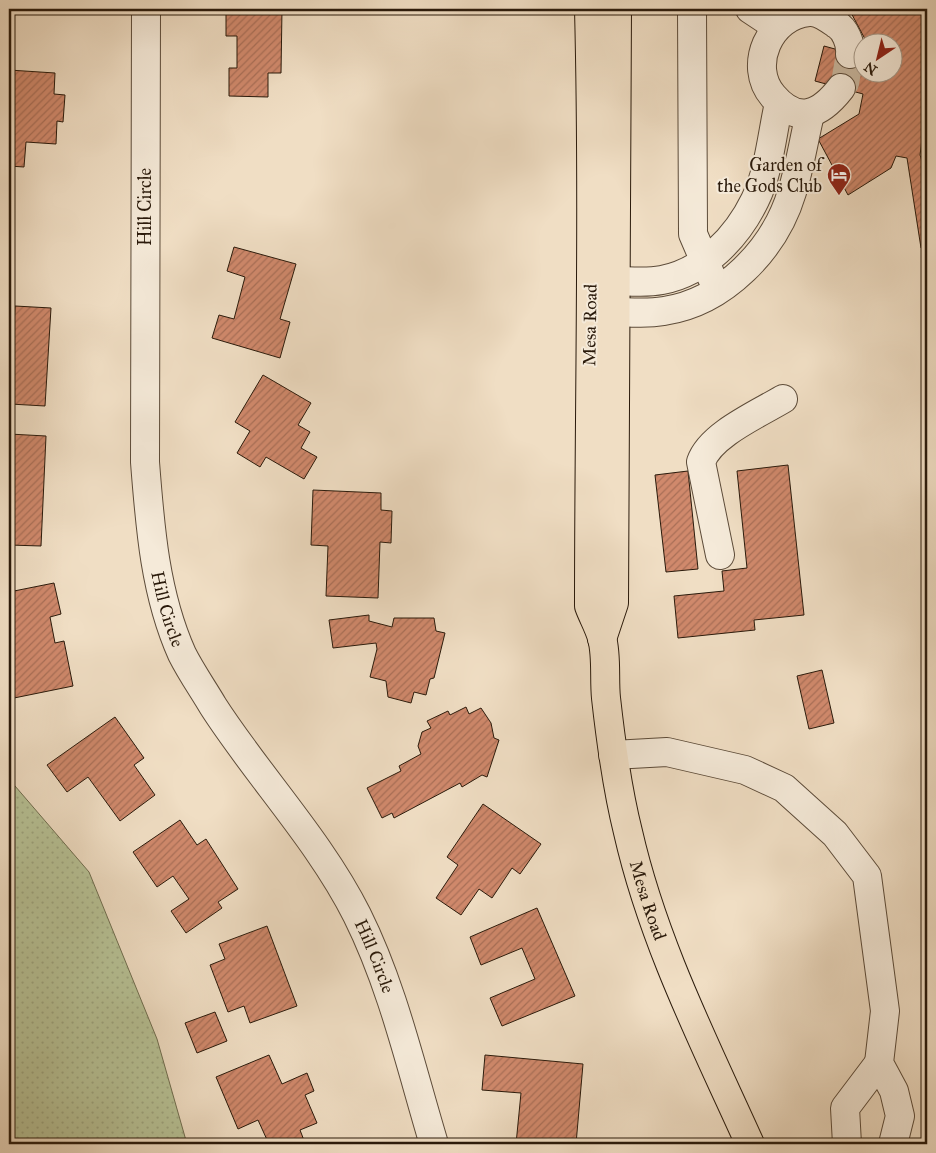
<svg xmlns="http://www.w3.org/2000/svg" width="936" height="1153" font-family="'IM FELL Great Primer',serif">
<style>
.grass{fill:url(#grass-dots);stroke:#706e50}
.building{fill:url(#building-hatch);stroke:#2a1a0b}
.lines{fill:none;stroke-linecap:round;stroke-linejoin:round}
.minor-tunnel{stroke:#c8b79f;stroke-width:28;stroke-dasharray:28 14;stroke-linecap:butt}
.minor-casing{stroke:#5c4b39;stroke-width:30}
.major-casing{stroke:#2a1a0b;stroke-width:30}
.minor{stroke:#f5ead9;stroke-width:28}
.major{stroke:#f0dec4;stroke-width:28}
.labels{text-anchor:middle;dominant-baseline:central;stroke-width:4;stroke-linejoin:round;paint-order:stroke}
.poi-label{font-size:18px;fill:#2a1a0b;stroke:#f5ead9;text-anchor:end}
.street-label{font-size:18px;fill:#2a1a0b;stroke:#f5ead9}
</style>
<defs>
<pattern id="grass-dots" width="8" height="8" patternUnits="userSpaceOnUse" patternTransform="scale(1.25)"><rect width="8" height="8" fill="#b7c296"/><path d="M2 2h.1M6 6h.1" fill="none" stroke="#9ea680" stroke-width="1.8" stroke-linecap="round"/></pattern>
<pattern id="building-hatch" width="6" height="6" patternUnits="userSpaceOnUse" patternTransform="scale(1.25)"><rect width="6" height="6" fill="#d0896c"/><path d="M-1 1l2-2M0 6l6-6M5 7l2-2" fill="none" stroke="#a96f57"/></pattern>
</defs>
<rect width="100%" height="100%" fill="#f0dec4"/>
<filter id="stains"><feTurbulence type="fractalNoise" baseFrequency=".004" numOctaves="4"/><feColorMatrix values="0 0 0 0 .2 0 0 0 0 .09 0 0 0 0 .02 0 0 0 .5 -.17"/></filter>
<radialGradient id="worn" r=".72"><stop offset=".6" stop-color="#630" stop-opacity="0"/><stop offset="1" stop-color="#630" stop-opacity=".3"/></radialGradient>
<path class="grass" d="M9,779L89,872L157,1039L187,1144H9Z"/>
<path class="building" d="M226,9H282L281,73H268V97L229,96V68H237V36H226Z
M849,9H927V133H923L920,155L927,176V246L921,248L907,158L896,156L891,168L848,195L818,139L859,114L863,94L815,81L824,46L864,57V72H894V42H874L865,39Z
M9,70L55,73L54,94L65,95L63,122L57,121L56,144L26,142L24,167L9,166Z
M234,247L296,264L280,319L290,322L280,358L212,338L219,315L234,319L245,277L227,271Z
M15,306L51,308L45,406L10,404Z
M263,375L311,403L298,425L310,432L301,448L317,457L304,479L266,457L260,467L237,453L250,431L235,422Z
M9,434L46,436L41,546L9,545Z
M788,465L804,615L754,620L755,630L678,638L674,596L724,591L722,571L747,568L737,471Z
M688,471L698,569L666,572L655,475Z
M313,490L381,493V510L392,511L391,543L380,542L378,598L326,596L328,546L311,545Z
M54,583L61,614L50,617L55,643L64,641L73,686L14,698L9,674V645L13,644L9,623V592Z
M369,615V621L392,627L394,618H434L436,631L445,633L434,678L430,679L426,695L414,692L411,703L388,697L386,681L370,677L377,649L376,643L333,648L329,620Z
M822,670L834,723L809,729L797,676Z
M466,707L469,714L481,708L491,723L494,738L499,740L487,777L482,775L462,787L460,783L394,818L392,813L382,818L367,788L401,771L399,766L421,754L418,746L422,732L431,728L427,721L448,711L450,715Z
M115,717L144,758L134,765L155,795L120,821L88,777L67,792L47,765Z
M483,804L541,844L520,874L512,868L492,898L479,889L461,915L436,898L458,865L447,857Z
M180,820L197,845L206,839L238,889L218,902L222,908L186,933L171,911L189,899L173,876L157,887L133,852Z
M537,908L575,996L502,1026L490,998L535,979L522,948L481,965L470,937Z
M267,926L297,1006L250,1023L244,1006L228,1012L210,965L225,959L219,944Z
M215,1012L227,1041L197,1053L185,1023Z
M269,1055L282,1084L307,1073L314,1091L305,1095L317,1123L300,1130L305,1143L302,1144H277L275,1139L268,1142L258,1120L238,1129L216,1077Z
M485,1055L583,1064L576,1144H516L521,1093L482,1090Z"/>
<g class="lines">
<path class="minor-tunnel" d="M841,88L845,83L850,54"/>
<g class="minor-casing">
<g id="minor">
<path id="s1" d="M146,9L145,462C150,527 155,594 182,654C191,672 203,689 213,706C258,776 320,841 357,915C393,987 411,1068 434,1144"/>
<path d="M692,9L693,234L712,278"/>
<path d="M750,9L777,27"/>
<path d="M841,88C820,115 798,125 773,96C747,66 770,15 809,12C819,11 829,19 836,24C845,29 851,43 850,54"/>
<path d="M593,279C615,280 641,284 662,280C704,272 737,237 755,200C769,172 772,134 779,103"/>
<path d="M591,310C614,311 641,315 664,311C724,302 775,249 792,192C800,166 804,139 810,114"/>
<path d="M720,555L701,462C710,435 758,414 783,399"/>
<path d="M613,755L667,752L745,770L784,788L835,834L867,876L885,1011L879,1063L894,1091L900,1116L893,1144"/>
<path d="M847,1144L845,1108L879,1063"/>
</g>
</g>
<g class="major-casing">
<g id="major">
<path id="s2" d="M589,9C594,208 589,407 589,606C593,617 599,627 602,638C607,656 604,679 606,698C611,743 617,788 628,832C653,942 704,1042 750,1144"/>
<path d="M602,639L614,603L617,9"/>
</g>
</g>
<use href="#minor" class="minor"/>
<use href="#major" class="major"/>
</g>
<defs>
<g id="hotel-pin" transform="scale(1.25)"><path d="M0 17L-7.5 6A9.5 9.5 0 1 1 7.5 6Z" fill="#8f2418" stroke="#f5ead9"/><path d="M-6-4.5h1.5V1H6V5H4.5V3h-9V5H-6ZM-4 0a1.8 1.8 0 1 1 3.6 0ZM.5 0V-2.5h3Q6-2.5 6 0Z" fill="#fff"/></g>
</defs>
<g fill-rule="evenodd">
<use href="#hotel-pin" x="839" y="175"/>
</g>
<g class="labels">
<g class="poi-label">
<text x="822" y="165">Garden of<tspan x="822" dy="21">the Gods Club</tspan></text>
</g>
<g class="street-label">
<text transform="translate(145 207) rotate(-90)">Hill Circle</text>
<text transform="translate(590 325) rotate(-89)">Mesa Road</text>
<text stroke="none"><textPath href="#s1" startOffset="602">Hill Circle</textPath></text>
<text stroke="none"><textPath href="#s2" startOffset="899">Mesa Road</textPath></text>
<text stroke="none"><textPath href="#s1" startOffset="1009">Hill Circle</textPath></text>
</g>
</g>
<rect width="936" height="1153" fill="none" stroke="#f0dec4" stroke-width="30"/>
<rect x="10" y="10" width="916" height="1133" fill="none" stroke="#2a1a0b" stroke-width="2.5"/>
<rect x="15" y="15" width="906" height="1123" fill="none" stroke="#2a1a0b"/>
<g transform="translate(878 58) rotate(215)"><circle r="24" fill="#f5ead9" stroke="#a49787"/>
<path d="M0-4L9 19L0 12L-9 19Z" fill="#8f2418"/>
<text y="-8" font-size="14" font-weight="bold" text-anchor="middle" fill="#2a1a0b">N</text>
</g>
<rect width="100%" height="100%" filter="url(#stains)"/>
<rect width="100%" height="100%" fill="url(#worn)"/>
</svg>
